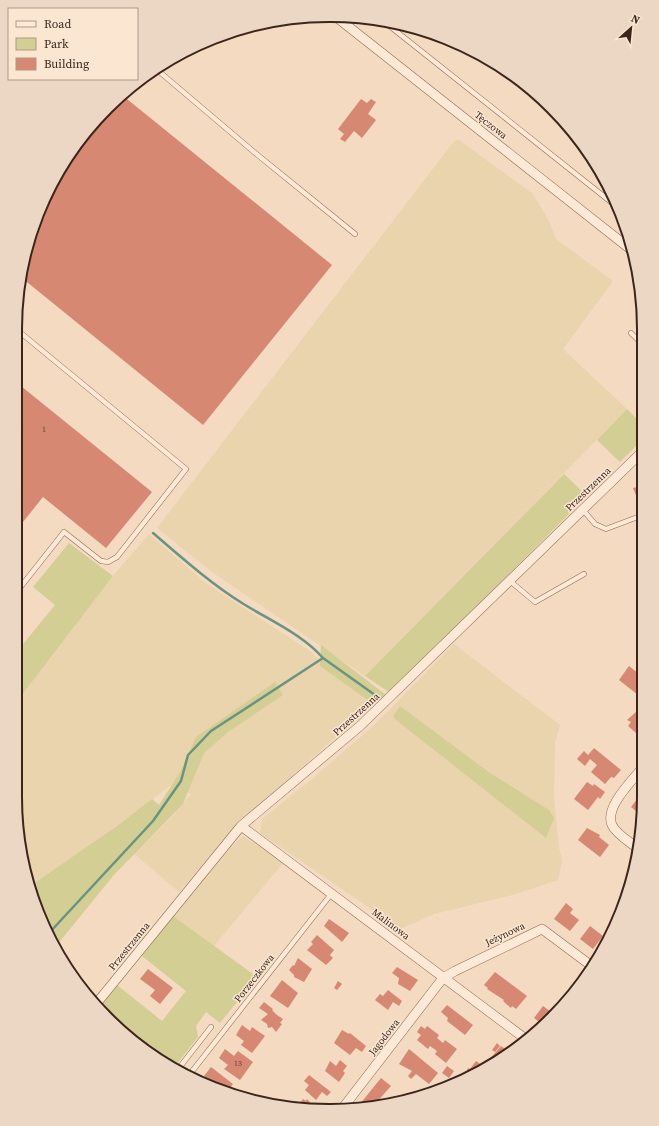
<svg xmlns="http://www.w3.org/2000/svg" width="659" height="1126" font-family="'Source Serif 4',serif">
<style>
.farmland{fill:#ead4ad}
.green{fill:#d3ce93}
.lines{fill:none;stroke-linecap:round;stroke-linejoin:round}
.stream{stroke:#699481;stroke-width:2.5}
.building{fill:#d68872}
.service-casing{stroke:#8f6956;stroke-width:5.5}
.minor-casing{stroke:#8f6956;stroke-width:10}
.service{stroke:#fde9d5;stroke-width:4.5}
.minor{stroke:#fde9d5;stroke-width:9}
.labels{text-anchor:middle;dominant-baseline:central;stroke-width:3;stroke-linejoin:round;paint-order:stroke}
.number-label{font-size:8px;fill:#633e32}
.street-label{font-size:10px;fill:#3d251c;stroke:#fae6d1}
.rim{fill:none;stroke:#3d251c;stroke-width:2}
</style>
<rect width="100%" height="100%" fill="#f3dac0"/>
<path class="farmland" d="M455,140H459L533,194L549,221L556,239L613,281L563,349L627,409L365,676L212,572L157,528Z
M149,534L207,584L310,651L343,682L373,704L240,822L179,892L134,854L172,817L191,794L171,785L117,826L30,886L15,796V704L113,576Z
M454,644L560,725L555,743L554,798L559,847L562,861L558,880L516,894L434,914L400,929L260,833L262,819L312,779L374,725Z
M243,836L283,863L214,946L173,916L229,849Z"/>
<path class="green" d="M627,409L643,425V439L620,462L597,440Z
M564,474L587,496L390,693L365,676Z
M69,543L113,576L15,704V654L55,605L33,587Z
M321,645L386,695L373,704L320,666Z
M275,682L283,695L228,732L204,753L183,804L113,876L57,945L32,897L30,886L117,826L152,799L159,805L180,772L196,737Z
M400,706L490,773L549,810L554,818L546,838L396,720L393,716Z
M173,916L257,977L220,1023L206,1012L196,1026L198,1037L175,1066L138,1046L99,1007L117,985L162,1021L186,991L142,956Z"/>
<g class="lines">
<path class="stream" d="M153,533C181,557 210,583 242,603C269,620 302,634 323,658
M50,932L153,821L181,781L188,755L211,731L323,658L382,700"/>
</g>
<path class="building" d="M122,95L332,265L203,425L22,278L32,228L68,155L107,107Z
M361,99L367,103L371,99L376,102L368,114L376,120L362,138L354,131L345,142L340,139L344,134L338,129Z
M16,382L152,492L106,548L43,497L15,532Z
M642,486L643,497L637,498L633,488Z
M629,666L643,677V688L638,695L619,680Z
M637,711L643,715V725L638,728L640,729L636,733L628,726L631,722L627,720Z
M594,748L621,770L614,778L611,777L605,784L591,772L597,765L590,759L585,766L577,759L584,751L588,755Z
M587,782L593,786L594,784L605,792L600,799L598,797L588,810L574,799Z
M643,796V817L631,807L638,798L640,800Z
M587,828L600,835L599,837L609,845L600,857L578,840Z
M566,903L573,909L570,913L579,920L570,931L554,919Z
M329,919L349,933L342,942L324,926Z
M590,926L603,936L593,949L580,939Z
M317,935L334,950L330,955L333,958L326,965L307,950L313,944L311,942Z
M298,958L312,969L304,982L294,977V975L289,970L293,965L294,966Z
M397,967L418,980L410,991L398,984L399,978L392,973Z
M148,969L173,988L160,1004L150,996L155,990L140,979Z
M495,972L527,996L516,1009L512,1006L511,1008L503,1001L504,1000L487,989L488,988L484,985Z
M282,980L298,993L288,1008L270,996Z
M338,981L342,984L337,990L334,988Z
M388,990L402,1001L399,1006L393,1002L388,1010L375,1000L380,994L383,996Z
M264,1002L273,1009L272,1010L277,1015L283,1019L280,1023L282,1024L276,1032L272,1027L268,1028L267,1024L261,1020L268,1014L259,1008Z
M447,1005L473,1025L465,1035L447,1021L448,1018L441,1012Z
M543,1006L551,1012L542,1024L534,1018Z
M242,1025L250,1031L252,1027L265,1036L252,1053L241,1045L244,1041L236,1035Z
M421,1026L425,1029L427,1026L439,1035L437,1038L443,1043L445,1040L457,1049L446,1063L435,1054L437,1051L430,1046L428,1049L417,1040L421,1035L417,1032Z
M342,1030L349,1034L350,1033L366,1046L362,1052L356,1048L350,1055L334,1043Z
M497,1043L500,1046L495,1052L492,1050Z
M501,1046L509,1052L490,1063L488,1061Z
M225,1049L234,1056L238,1051L253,1062L240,1080L224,1069L228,1065L219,1058Z
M409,1049L438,1073L429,1084L416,1074L411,1079L408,1076L412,1071L399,1064Z
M340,1060L347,1066L343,1071L345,1073L339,1082L325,1071L330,1061L336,1066Z
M476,1061L483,1066L470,1073L467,1070L468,1068L470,1069Z
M447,1066L454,1071L449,1078L442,1073Z
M211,1067L233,1084L226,1093L206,1082L209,1079L204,1076Z
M309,1075L331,1092L327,1096L322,1092L316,1100L305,1090L309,1085L304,1081Z
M381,1078L391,1086L376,1103L362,1106L360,1104Z
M433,1087L438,1091L429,1095L428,1093Z
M303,1099L306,1101L307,1099L316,1109L298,1106Z"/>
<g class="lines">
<g class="service-casing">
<path id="service" d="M382,20L616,206
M155,68L254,152L355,234
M631,333L643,345
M583,510L595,524L606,529L643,515
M510,581L535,602L584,574
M15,594L64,532L101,561L108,562L117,557L186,469L16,329
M179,1068L211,1027
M190,1074L332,893"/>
</g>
<g class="minor-casing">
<path id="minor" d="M335,16L634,252
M241,826L527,1040
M637,848C630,842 616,834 612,825C604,807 633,780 643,767
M96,1004L241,826L360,726L643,451
M342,1109L443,978L455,971L542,929L593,967"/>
</g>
<use href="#service" class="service"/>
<use href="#minor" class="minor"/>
</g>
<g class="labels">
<g class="number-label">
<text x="44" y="429">1</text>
<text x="238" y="1063">13</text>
</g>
<g class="street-label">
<text transform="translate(491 125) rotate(38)">Tęczowa</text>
<text transform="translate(588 489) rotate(-44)">Przestrzenna</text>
<text transform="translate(356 714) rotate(-42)">Przestrzenna</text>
<text transform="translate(391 924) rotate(37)">Malinowa</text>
<text transform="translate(505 934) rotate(-25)">Jeżynowa</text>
<text transform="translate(129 946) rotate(-51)">Przestrzenna</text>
<text transform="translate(254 978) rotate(-52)">Porzeczkowa</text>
<text transform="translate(384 1037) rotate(-52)">Jagodowa</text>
</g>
</g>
<path d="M0 0H659V1126H0ZM329 22H330A307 307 0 0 1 637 329V797A307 307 0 0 1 330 1104H329A307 307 0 0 1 22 797V329A307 307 0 0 1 329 22Z" fill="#ebd7c3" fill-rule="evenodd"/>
<path class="rim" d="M329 22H330A307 307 0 0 1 637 329V797A307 307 0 0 1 330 1104H329A307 307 0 0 1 22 797V329A307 307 0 0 1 329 22Z"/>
<rect x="8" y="8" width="130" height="72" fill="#fae6d1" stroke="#ae9989"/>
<rect x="16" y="21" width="20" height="6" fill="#fde9d5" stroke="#ae9989"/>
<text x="44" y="28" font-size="12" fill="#3d251c">Road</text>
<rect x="16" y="38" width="20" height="12" fill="#d3ce93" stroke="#ae9989"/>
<text x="44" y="48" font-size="12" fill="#3d251c">Park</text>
<rect x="16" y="58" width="20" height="12" fill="#d68872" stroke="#ae9989"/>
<text x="44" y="68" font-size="12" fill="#3d251c">Building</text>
<g transform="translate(631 28) rotate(27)" stroke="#fae6d1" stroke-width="3" paint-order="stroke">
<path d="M0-3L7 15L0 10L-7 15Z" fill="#3d251c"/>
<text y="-6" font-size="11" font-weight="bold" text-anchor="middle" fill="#3d251c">N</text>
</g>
</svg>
